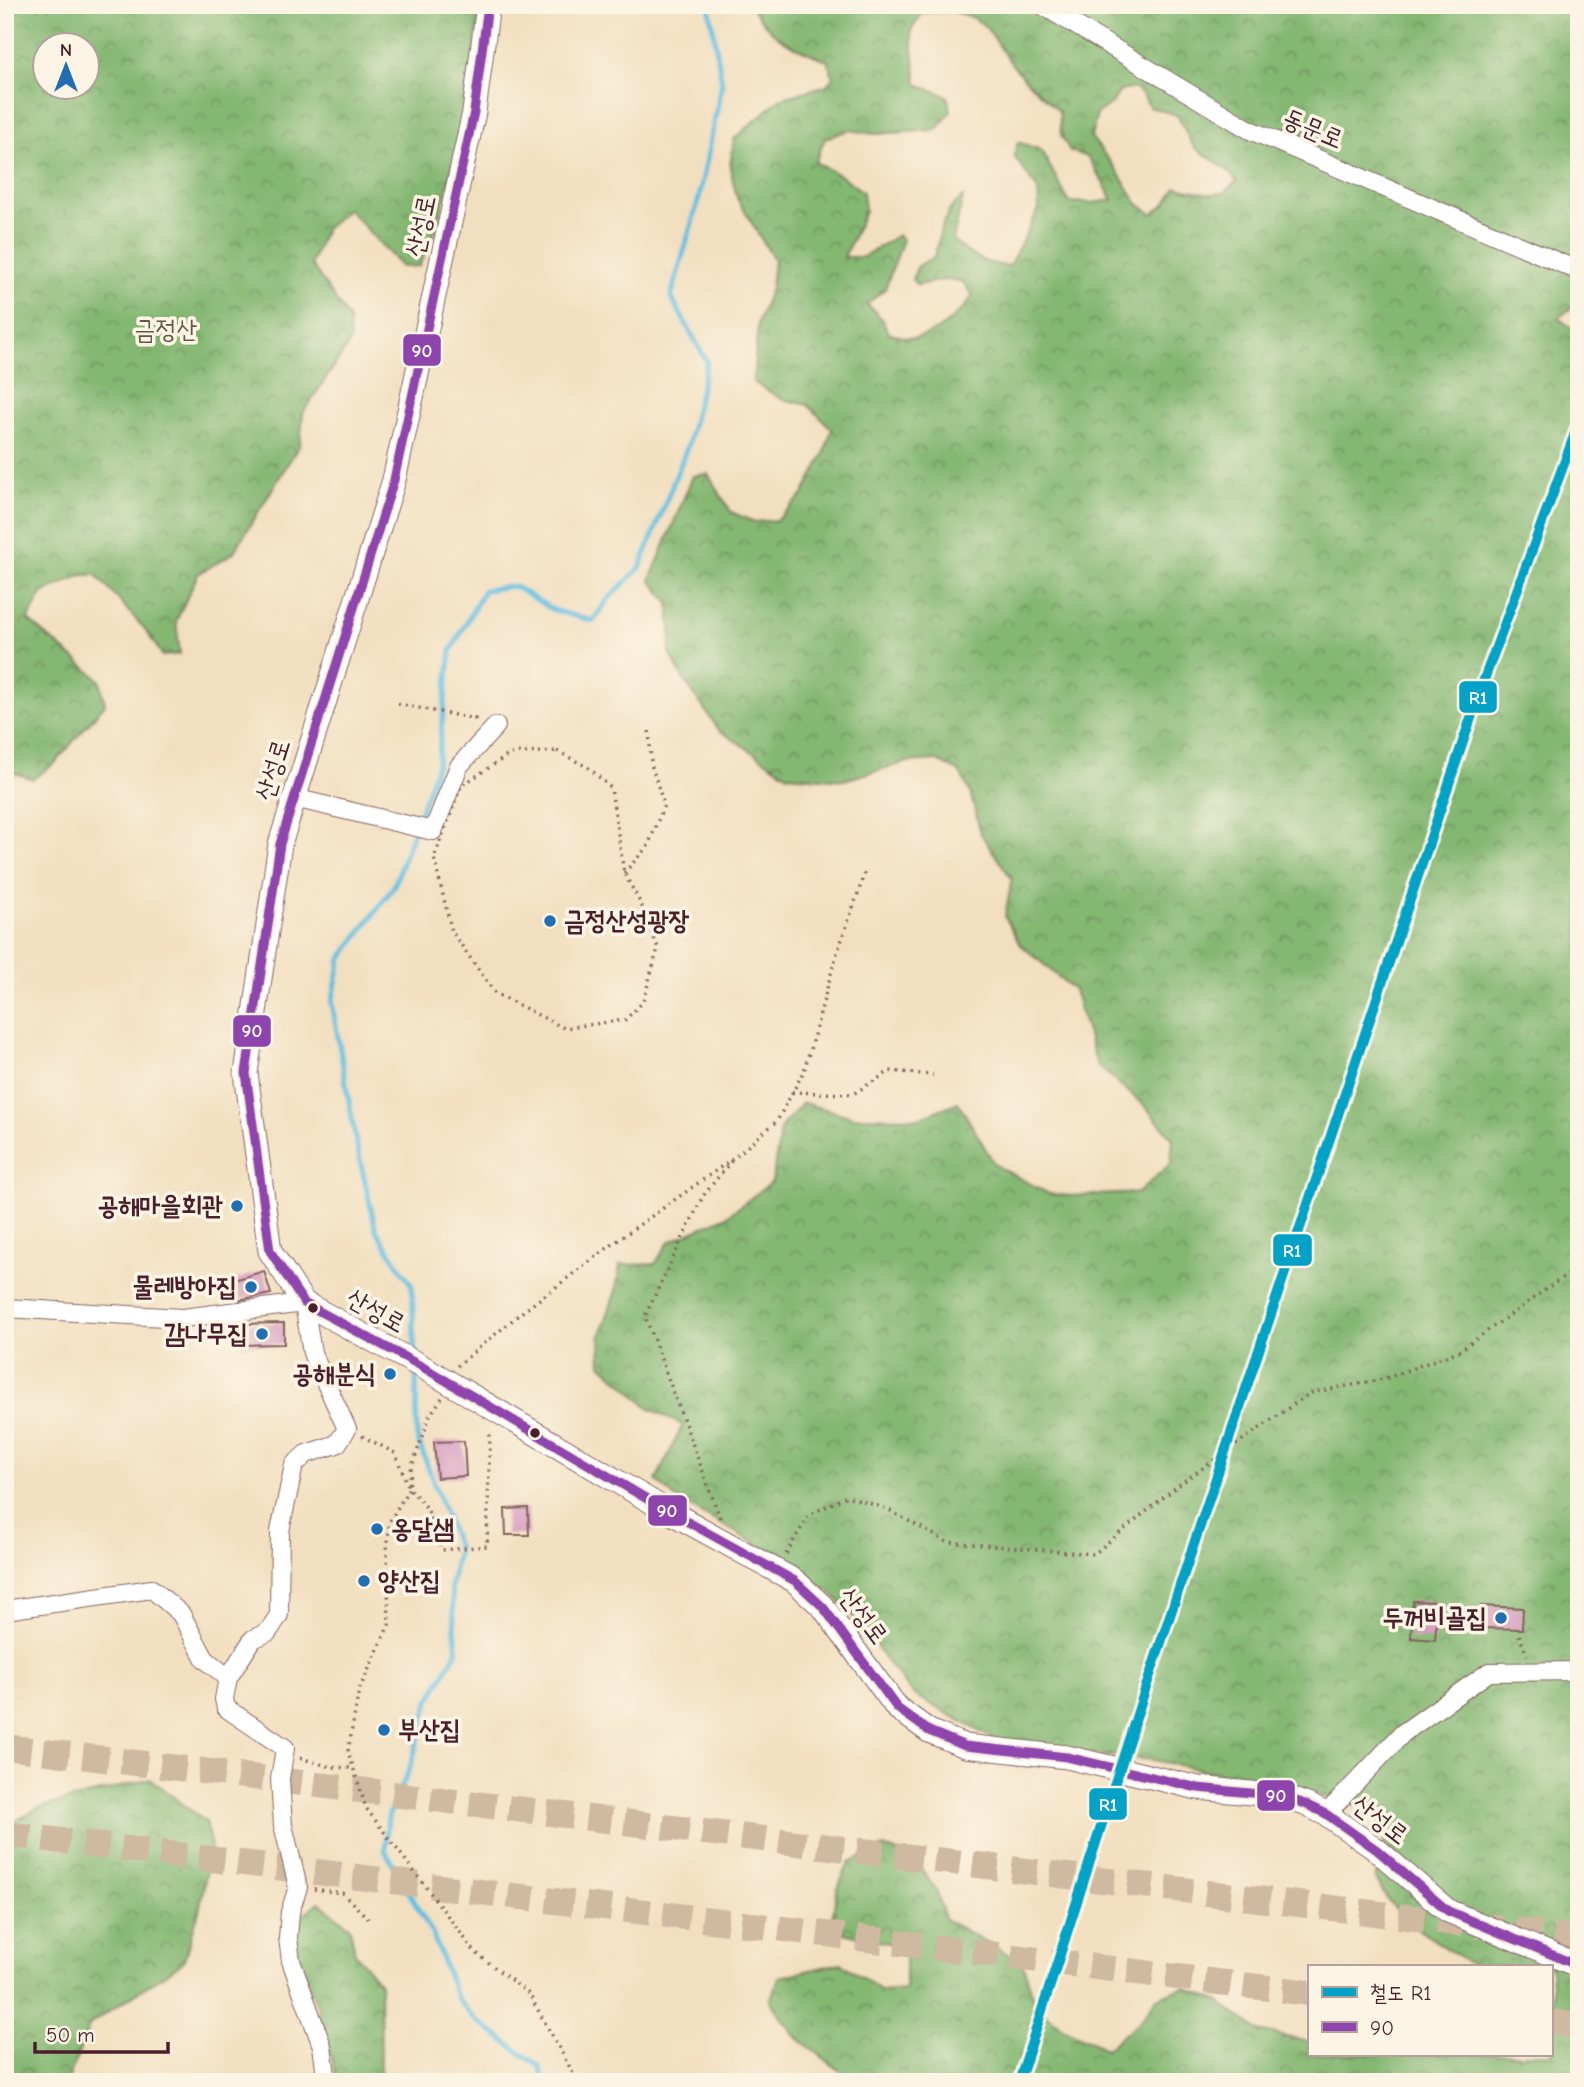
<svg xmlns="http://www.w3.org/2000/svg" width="1584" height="2087" font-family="'Comic Neue','Poor Story',sans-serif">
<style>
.forest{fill:url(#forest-crowns);stroke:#676b4e;stroke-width:2;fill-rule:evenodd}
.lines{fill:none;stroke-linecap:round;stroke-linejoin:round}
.stream{stroke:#63bfe1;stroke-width:5}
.building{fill:#d497be}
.highway-tunnel{stroke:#d0b9a1;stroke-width:26;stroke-dasharray:26 13;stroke-linecap:butt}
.minor-casing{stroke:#85625f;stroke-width:20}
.major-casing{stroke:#85625f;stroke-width:25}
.path{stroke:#85625f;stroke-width:3.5;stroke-dasharray:2 5;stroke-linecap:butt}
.minor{stroke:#fff;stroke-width:18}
.major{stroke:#fff;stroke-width:23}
.bus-1-casing{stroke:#fcf5e5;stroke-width:14}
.bus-1{stroke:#8e44ad;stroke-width:9}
.rail-1-casing{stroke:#fcf5e5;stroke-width:16}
.rail-1{stroke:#04a2c6;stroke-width:10}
.poi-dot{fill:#1f6fb2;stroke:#fcf5e5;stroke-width:2.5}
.bus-dot{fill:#4a1f2b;stroke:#fcf5e5;stroke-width:2.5}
.labels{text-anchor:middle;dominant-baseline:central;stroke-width:7;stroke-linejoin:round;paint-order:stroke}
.street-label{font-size:26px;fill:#4a1f2b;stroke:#fcf5e5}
.park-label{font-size:26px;fill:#655646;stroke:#fcf5e5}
.poi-label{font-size:26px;font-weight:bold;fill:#4a1f2b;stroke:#fcf5e5;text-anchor:end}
.line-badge{stroke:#fcf5e5;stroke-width:2.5}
.badge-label{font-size:19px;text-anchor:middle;font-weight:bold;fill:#fff}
</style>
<defs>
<pattern id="forest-crowns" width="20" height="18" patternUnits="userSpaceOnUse" patternTransform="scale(1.75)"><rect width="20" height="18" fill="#84b772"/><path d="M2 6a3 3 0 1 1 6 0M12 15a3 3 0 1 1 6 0" fill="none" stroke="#6e945e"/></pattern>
</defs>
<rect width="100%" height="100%" fill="#fcf5e5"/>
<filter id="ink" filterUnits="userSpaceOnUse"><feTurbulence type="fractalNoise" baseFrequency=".0143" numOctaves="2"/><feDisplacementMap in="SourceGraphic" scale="14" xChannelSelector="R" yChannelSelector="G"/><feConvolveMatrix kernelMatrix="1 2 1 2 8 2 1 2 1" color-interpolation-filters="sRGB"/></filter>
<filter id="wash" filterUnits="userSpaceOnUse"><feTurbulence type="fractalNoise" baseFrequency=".00686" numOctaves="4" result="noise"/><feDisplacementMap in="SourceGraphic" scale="28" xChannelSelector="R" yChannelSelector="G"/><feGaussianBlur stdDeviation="1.57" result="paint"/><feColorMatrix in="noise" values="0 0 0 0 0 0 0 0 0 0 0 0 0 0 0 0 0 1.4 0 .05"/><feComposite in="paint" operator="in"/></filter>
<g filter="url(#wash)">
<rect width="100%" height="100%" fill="#f2dfbf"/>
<path class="forest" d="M5,5H480L467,110L437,227L419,266L402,267L348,209L325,229L311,264L349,319L350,342L303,413L300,444L233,553L198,574L176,621L180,654L163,656L144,628L96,575H82L42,593L28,620L100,680L105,704L55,763L33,779L5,770ZM46,46H88V88H46Z
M750,5H1579V302L1558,318L1579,333V1960L1445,1906L1382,1852L1386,1833L1366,1809L1291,1787L1153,1760L1063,1752L999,1742L914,1695L886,1661L862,1625L830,1592L782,1558L676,1499L656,1480L683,1425L650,1409L601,1364L600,1337L616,1290L620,1265L655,1264L669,1242L727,1216L772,1182L781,1127L803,1103L853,1117L919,1118L958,1102L995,1165L1049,1194L1070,1196L1138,1193L1171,1163L1173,1139L1145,1106L1097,1065L1074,990L1019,943L1005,916L1012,879L981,834L970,792L959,771L935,760L907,762L844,780L788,775L719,730L684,680L670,653L671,633L669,602L650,580L693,476L708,474L731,512L754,522L777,520L803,495L824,454L832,429L808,405L782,399L753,382L758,322L771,288L774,260L737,198L730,167L734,139L780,99L827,85L833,78L828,61C792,46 772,40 750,5ZM947,11C991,15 991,39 1015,68C1028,84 1044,97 1059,111L1061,135L1070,151L1088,157L1113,200L1092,203L1069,202L1041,150L1018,142L1014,156L1038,190L1039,209L1009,266C988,265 968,255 953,240L963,197C943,210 940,235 934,257L918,266L912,279L917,285L945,280L963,282L973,296C959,314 939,334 915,338C907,339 896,335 888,333L883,320L867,304L885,289L903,240L898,235L863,257H844L865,211L863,192L843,177L815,162L825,138L849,130L875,134L936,130L951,111L947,96L917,84L911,31L922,13ZM1134,88L1143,95L1149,107L1177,115L1194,147L1226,169L1237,181L1224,193L1210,194L1176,187L1166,203L1153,214L1138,204L1115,168L1091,137L1097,113L1112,103L1120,91Z
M150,1779L206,1822L211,1847L199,1911L183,1962L90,2024L67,2082H5V1827L38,1808Z
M884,1847L916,1861L937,1892L945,1919L1022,1962L1036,2005L1062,2028L1106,2049L1141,2020L1157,1998L1184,1987L1218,2001L1258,2031L1309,2042V2054H1551V2002L1553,2001L1551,1966H1474L1422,1932L1390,1903L1375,1879L1380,1860L1438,1910L1579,1970V2082H851L842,2072L795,2036L770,2001L779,1977L841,1963L882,1991L905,1989V1947L830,1930L837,1891L849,1862Z
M319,1902L350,1927L355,1953L380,1984L381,2082H338L317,2005L296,1956L298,1920Z"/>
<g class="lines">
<path class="stream" d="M415,1354L412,1286L376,1230L356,1142L332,1003L341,959L394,886L437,765L451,651L484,590L514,586L553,610L593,621L608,599L640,568L688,445L707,362L671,297L699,198L722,83L709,5
M416,1371L417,1437L458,1549L451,1585L457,1651L429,1701L410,1768L388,1817L385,1850L433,1935L457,1999L475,2019L540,2067L544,2082"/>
</g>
<g id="blocks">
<path class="building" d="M264,1271L271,1294L237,1300L231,1281Z
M284,1323V1344L240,1345V1324Z
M464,1441L466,1476L437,1478L434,1442Z
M528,1508L529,1535H506L505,1509Z
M1413,1601L1438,1602L1435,1640L1411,1638Z
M1481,1606L1523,1608L1522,1629L1480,1628Z"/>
</g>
</g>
<g filter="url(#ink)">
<use href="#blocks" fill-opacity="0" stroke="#85625f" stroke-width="2"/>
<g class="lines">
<path class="highway-tunnel" d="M5,1747L1579,1938
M5,1834L1309,1993
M1551,2022L1579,2026"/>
<g class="minor-casing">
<path id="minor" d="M1042,5L1250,130L1579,271
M294,798L433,831L459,766L496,726
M5,1308L182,1318L304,1303L312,1353L347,1429L337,1444L306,1454L294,1465L280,1531L279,1615L268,1632L253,1639L228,1678L205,1659L181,1614L152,1589L5,1610
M228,1678L224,1699L226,1708L285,1748L280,1779L283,1825L298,1887L290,1912L288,1938L291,1961L322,2046L327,2082
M1326,1814L1403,1733L1489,1672L1579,1671"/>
</g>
<g class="major-casing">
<path id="major" d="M488,5L474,112L394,480L280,844L246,1073L270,1251L304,1303L421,1366L659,1506L795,1581L823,1607L897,1708L929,1731L965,1746L1067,1757L1198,1788L1282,1796L1305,1804L1326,1814L1377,1850L1448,1911L1579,1966"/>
</g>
<path class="path" d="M398,704L475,719L474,722
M557,751L589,768L611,788L624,873L641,904L658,948L643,1002L625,1020L564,1028L495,993L452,932L434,858L461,786L510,754Z
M624,873L648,846L664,805L651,764L649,728
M792,1092L853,1094L890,1071L933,1075
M457,1366L521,1313L625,1235L735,1157L777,1121L804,1071L836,956L865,873
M442,1398L430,1415L411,1469L409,1488L390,1521L387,1550L389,1625L359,1690L348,1751L366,1808L475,1952L529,1994L578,2082
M362,1436L395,1453L409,1488L427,1508L442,1550L487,1546L490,1430
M720,1518L645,1316L703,1196L732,1160
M786,1554L809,1515L847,1496L887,1509L947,1542L1094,1554L1180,1484L1310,1393L1384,1379L1459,1351L1579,1266
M1519,1635L1527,1655
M300,1758L331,1767L354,1768
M314,1889L342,1893L372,1922"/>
<use href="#minor" class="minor"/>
<use href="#major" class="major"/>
<g class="bus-1-casing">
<path id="bus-1" d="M488,5L474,112L394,480L280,844L246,1073L270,1251L304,1303L421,1366L659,1506L795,1581L823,1607L897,1708L929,1731L965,1746L1067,1757L1198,1788L1282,1796L1305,1804L1326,1814L1377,1850L1448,1911L1579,1966"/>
</g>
<use href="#bus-1" class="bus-1"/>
<g class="rail-1-casing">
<path id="rail-1" d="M1019,2082L1143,1696L1482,685L1579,423"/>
</g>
<use href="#rail-1" class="rail-1"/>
</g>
</g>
<g class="poi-dot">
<circle cx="550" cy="921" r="7"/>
<circle cx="237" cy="1206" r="7"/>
<circle cx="251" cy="1287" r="7"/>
<circle cx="262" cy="1334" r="7"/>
<circle cx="390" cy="1374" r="7"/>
<circle cx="377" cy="1529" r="7"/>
<circle cx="364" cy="1581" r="7"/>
<circle cx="1501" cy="1618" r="7"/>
<circle cx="384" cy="1730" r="7"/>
</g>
<g class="bus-dot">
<circle cx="313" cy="1308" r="6"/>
<circle cx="535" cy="1433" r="6"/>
</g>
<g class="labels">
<g class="street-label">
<text transform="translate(1313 129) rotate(23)">동문로</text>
<text transform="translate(421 226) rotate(-78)">산성로</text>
<text transform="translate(273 770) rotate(-73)">산성로</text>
<text transform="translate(376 1311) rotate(29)">산성로</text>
<text transform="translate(863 1616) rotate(53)">산성로</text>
<text transform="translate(1380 1820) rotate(37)">산성로</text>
</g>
<g class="park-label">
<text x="166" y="330">금정산</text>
</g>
<g class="poi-label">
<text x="564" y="921" text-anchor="start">금정산성광장</text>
<text x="223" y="1206">공해마을회관</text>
<text x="237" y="1287">물레방아집</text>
<text x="248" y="1334">감나무집</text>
<text x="376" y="1374">공해분식</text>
<text x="391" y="1529" text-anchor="start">옹달샘</text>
<text x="378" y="1581" text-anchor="start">양산집</text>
<text x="1487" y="1618">두꺼비골집</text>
<text x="398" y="1730" text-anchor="start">부산집</text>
</g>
</g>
<g class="line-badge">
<rect x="402" y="333" width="40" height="34" rx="7" fill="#8e44ad"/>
<rect x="1458" y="680" width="40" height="34" rx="7" fill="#04a2c6"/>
<rect x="232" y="1014" width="40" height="34" rx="7" fill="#8e44ad"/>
<rect x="1272" y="1233" width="41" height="34" rx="7" fill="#04a2c6"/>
<rect x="647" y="1494" width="41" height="33" rx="7" fill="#8e44ad"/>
<rect x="1256" y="1779" width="40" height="33" rx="7" fill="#8e44ad"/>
<rect x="1088" y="1787" width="40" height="34" rx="7" fill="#04a2c6"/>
</g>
<g class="badge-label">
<text x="422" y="357">90</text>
<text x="1478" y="704">R1</text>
<text x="252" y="1037">90</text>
<text x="1292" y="1257">R1</text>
<text x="667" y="1517">90</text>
<text x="1276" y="1802">90</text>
<text x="1108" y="1811">R1</text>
</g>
<rect width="1584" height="2087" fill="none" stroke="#fcf5e5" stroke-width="28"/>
<rect x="1308" y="1965" width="245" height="91" fill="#fcf5e5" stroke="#b59f9b" stroke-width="2"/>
<rect x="1322" y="1987" width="35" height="10" fill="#04a2c6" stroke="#b59f9b" stroke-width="2"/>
<text x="1370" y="2000" font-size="21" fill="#4a1f2b">철도 R1</text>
<rect x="1322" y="2022" width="35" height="10" fill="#8e44ad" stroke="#b59f9b" stroke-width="2"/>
<text x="1370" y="2035" font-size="21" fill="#4a1f2b">90</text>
<g transform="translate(66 66)"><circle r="33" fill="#fcf5e5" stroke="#b59f9b" stroke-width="2"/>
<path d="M0-5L12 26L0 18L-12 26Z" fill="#1f6fb2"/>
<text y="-10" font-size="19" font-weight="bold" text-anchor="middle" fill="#4a1f2b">N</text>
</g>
<path d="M35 2042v10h133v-10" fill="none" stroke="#4a1f2b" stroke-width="3.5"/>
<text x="46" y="2042" font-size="21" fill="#4a1f2b" stroke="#fcf5e5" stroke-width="5" paint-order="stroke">50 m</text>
</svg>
